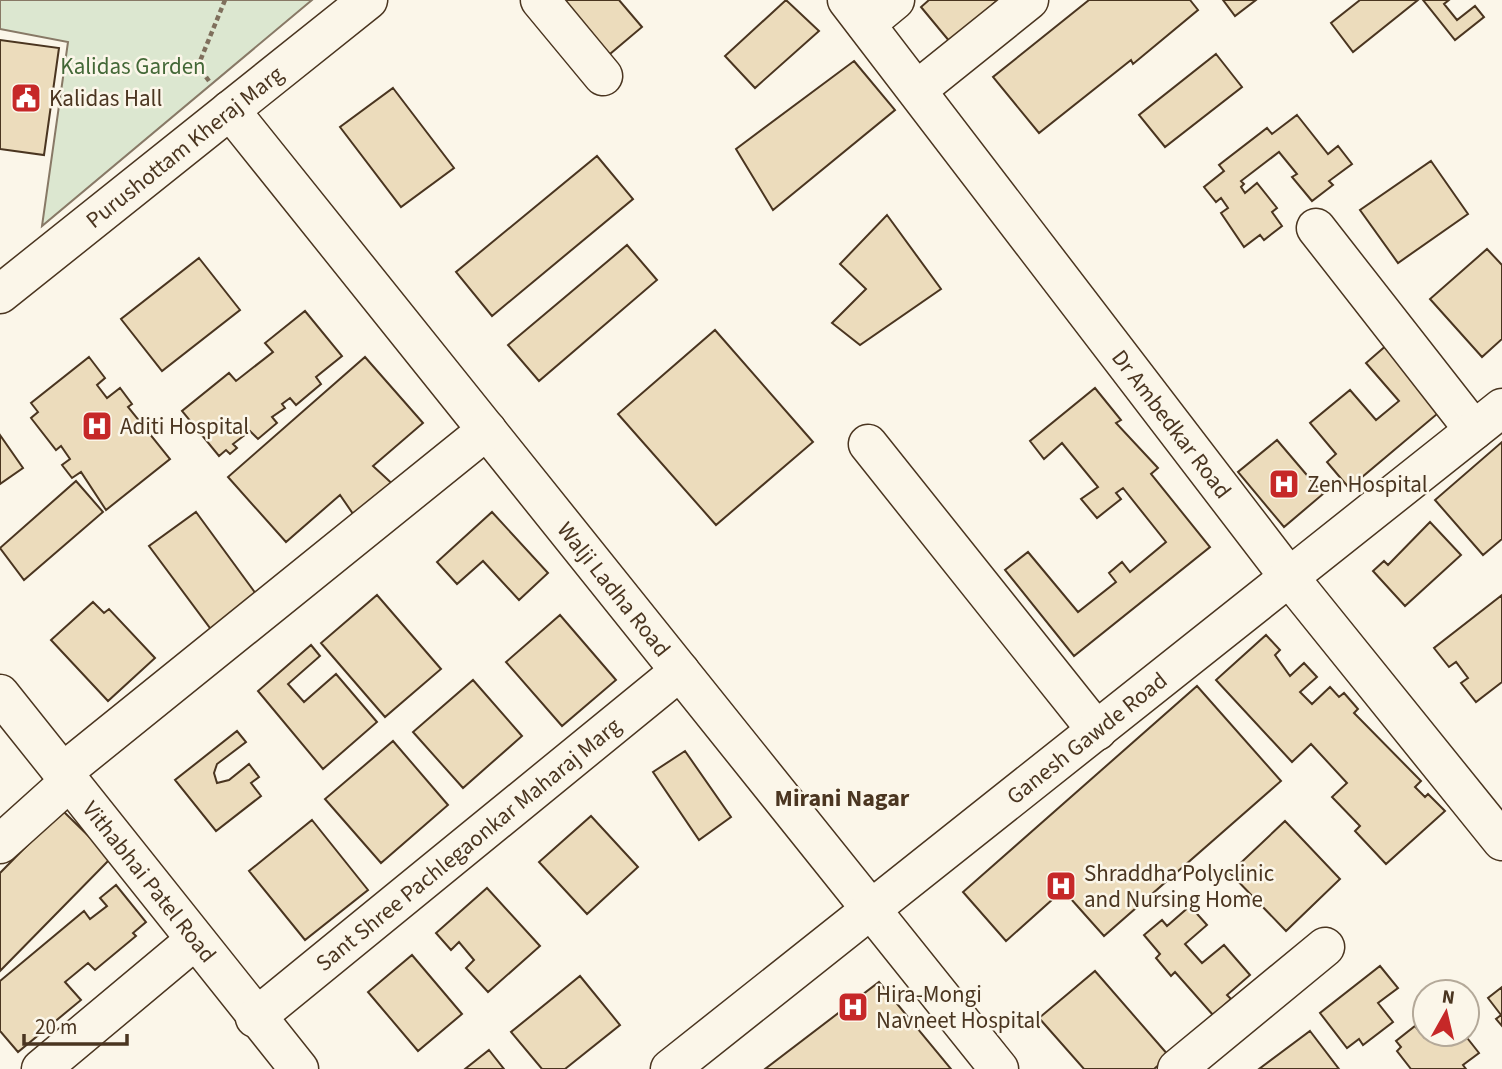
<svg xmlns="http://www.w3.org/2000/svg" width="1502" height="1069" font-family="'Source Sans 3',sans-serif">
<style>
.green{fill:#dce7d0;stroke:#887966;stroke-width:2}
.building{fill:#ecdcbc;stroke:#4a3520;stroke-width:2}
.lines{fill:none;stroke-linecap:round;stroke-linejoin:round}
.minor-casing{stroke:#4a3520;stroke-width:41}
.path{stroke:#7f6f5c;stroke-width:4.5;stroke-dasharray:5 3.5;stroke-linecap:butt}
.minor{stroke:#fbf6e9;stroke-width:38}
.labels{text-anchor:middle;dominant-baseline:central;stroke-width:5;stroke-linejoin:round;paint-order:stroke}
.park-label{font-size:23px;fill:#436837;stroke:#fbf6e9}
.poi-label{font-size:23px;fill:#4a3520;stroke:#fbf6e9;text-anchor:start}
.street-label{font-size:23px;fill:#4a3520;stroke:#fbf6e9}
.neighbourhood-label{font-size:24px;font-weight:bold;fill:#4a3520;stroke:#fbf6e9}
</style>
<rect width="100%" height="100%" fill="#fbf6e9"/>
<path class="green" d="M0,0H312L42,226L68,42L0,29Z"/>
<path class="building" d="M566,0H619L642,27L604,59L560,6Z
M786,0L819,31L755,88L725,56Z
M929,0H998L993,4L1000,11L955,48L921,7Z
M1089,0H1190L1198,10L1133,64L1131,60L1039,133L993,77Z
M1223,0H1256L1235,16Z
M1360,0H1418L1353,52L1331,23Z
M1423,0H1449L1444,4L1457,20L1475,6L1484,17L1455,40Z
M0,40L59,48L44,155L0,149Z
M1216,54L1242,87L1165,147L1139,115Z
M854,61L895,110L773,210L736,149Z
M393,88L454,168L401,207L340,127Z
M1297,115L1328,154L1338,146L1352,164L1329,181L1333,185L1312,201L1292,177L1297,174L1279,152L1241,181L1244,184L1241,187L1245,193L1257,183L1277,208L1272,212L1282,226L1264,240L1260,235L1244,247L1221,213L1228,208L1221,198L1216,202L1204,187L1224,171L1219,165L1267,128L1272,134Z
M597,156L633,199L492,316L456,272Z
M1431,161L1468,214L1398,263L1360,210Z
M887,215L941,289L860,345L832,323L866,289L840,264Z
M627,245L657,280L539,381L508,345Z
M1487,249L1502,265V339L1482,357L1430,299Z
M199,258L240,310L162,371L121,319Z
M305,311L342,356L316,377L321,384L296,405L290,398L282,404L285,408L272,417L277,423L258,439L250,431L233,444L237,448L230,454L226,450L219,456L182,411L229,373L236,381L273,352L265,343Z
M715,330L813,442L716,525L618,414Z
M1388,344L1443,409L1349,488L1327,462L1336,454L1310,423L1350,390L1376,420L1399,401L1366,363Z
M89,357L105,378L97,385L107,398L120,388L132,404L128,407L170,459L106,510L81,472L72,478L62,465L70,459L61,446L56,450L31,418L38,412L31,403Z
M365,357L423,423L373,466L399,490L360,524L340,495L286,542L228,477Z
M1095,388L1121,420L1116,423L1158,468L1151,474L1210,547L1074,656L1005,570L1028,552L1078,612L1116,582L1109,573L1122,562L1130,572L1166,542L1123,488L1116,493L1121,499L1097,518L1081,499L1098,487L1062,443L1044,459L1030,441Z
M0,435L23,468L0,484Z
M1277,440L1323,494L1284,527L1238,472Z
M1502,442V539L1483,555L1435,500Z
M76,481L103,512L24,580L0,548Z
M196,512L259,598L213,632L149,546Z
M492,512L548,573L519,600L483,561L457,584L437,562Z
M1430,522L1461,555L1405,606L1373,571L1384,561L1388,565Z
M377,595L441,669L385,717L321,643Z
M1502,595V682L1476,702L1461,683L1468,678L1456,662L1449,667L1434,648Z
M93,602L104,613L109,609L155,658L108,701L51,640Z
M560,615L616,680L562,726L506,662Z
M1266,635L1280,650L1275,655L1290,676L1304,663L1317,677L1300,692L1312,704L1330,687L1339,697L1344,693L1358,709L1354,713L1421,781L1415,787L1425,797L1428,794L1445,811L1386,864L1355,831L1360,826L1332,797L1347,783L1311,744L1292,762L1216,680Z
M311,645L320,656L288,684L304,702L336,674L377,722L323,769L258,691Z
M473,680L522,736L463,788L413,732Z
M1197,686L1281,781L1104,936L1063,890L1006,941L963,892Z
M237,731L246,742L217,764L214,773L217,783L229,780L249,764L259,777L251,783L261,796L216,831L175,780Z
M393,741L448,805L381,863L325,799Z
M685,751L731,817L699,840L653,772Z
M62,810L111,858L0,971V873Z
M591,816L638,867L587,914L539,862Z
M312,820L368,890L305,940L249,871Z
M1285,821L1340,879L1286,931L1230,873Z
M116,885L146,922L133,933L136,936L95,970L88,963L65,982L81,1000L18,1052L0,1031V981L84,911L90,919L107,906L100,898Z
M487,888L540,946L488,992L466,968L474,960L459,942L451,950L436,933Z
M1190,906L1207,925L1185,944L1202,963L1224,945L1250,975L1227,995L1231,999L1213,1015L1175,972L1171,976L1156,958L1160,954L1144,935L1162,920L1167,926Z
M412,955L462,1014L418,1051L368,992Z
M1380,966L1398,988L1378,1003L1393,1022L1363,1045L1359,1039L1347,1048L1320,1013Z
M1095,971L1169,1056L1154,1069H1084L1039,1018Z
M580,976L620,1025L565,1069H542L511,1032Z
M879,982L951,1069H765Z
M1502,987V1026L1496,1019L1501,1015L1488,998Z
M1415,1026L1424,1037L1428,1034H1464L1479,1053L1463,1065L1466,1069H1411L1397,1051L1401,1047L1396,1041Z
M1310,1031L1339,1069H1259Z
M489,1050L504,1069H465Z"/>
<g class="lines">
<g class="minor-casing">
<g id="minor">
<path d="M540,0L603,76"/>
<path id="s1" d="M847,0L1289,577L1502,841"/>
<path d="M866,24L895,0"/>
<path d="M917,90L1029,0"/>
<path id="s2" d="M230,110L999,1069"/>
<path d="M1316,228L1474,430"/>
<path id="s3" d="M0,294L368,0"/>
<path d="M868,444L1097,731"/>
<path id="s4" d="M0,694L299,1069"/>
<path d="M62,773L487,430"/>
<path d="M0,844L69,782"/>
<path id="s5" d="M255,1018L680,671"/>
<path d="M41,1069L194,941"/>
<path id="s6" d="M670,1069L1502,408"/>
<path d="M1177,1069L1325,947"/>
</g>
</g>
<path class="path" d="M209,81L198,66L225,0"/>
<use href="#minor" class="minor"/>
</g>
<defs>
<g id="civic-square" transform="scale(1.575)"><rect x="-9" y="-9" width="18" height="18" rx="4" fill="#c62828" stroke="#fbf6e9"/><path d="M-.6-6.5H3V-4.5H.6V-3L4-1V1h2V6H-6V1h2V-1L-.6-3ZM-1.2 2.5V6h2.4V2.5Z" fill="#fff"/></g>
<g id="hospital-square" transform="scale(1.575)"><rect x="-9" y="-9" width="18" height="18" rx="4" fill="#c62828" stroke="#fbf6e9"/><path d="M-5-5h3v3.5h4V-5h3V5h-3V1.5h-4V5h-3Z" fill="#fff"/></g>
</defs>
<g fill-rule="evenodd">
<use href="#civic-square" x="26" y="98"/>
<use href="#hospital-square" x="97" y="426"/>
<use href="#hospital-square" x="1284" y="484"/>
<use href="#hospital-square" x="1061" y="886"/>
<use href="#hospital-square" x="853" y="1007"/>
</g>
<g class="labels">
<g class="park-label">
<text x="133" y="66">Kalidas Garden</text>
</g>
<g class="poi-label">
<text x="49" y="98">Kalidas Hall</text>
<text x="120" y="426">Aditi Hospital</text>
<text x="1307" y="484">Zen Hospital</text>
<text x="1084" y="873">Shraddha Polyclinic<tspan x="1084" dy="26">and Nursing Home</tspan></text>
<text x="876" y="994">Hira-Mongi<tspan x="876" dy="26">Navneet Hospital</tspan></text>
</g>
<g class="street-label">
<text stroke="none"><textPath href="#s3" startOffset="236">Purushottam Kheraj Marg</textPath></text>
<text stroke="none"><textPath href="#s1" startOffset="534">Dr Ambedkar Road</textPath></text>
<text stroke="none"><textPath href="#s2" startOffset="614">Walji Ladha Road</textPath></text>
<text stroke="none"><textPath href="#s6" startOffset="532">Ganesh Gawde Road</textPath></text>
<text stroke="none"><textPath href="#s5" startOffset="275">Sant Shree Pachlegaonkar Maharaj Marg</textPath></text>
<text stroke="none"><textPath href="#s4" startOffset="240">Vithabhai Patel Road</textPath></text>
</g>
<g class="neighbourhood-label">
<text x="842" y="798">Mirani Nagar</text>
</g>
</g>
<g transform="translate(1446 1013) rotate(8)"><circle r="33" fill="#fbf6e9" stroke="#b4a999" stroke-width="2"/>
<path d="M0-5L12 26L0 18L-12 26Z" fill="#c62828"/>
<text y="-10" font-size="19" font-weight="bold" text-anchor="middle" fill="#4a3520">N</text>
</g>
<path d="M24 1034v10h103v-10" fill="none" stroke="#4a3520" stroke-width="3.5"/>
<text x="35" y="1034" font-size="21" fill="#4a3520" stroke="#fbf6e9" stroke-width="5" paint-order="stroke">20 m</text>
</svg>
